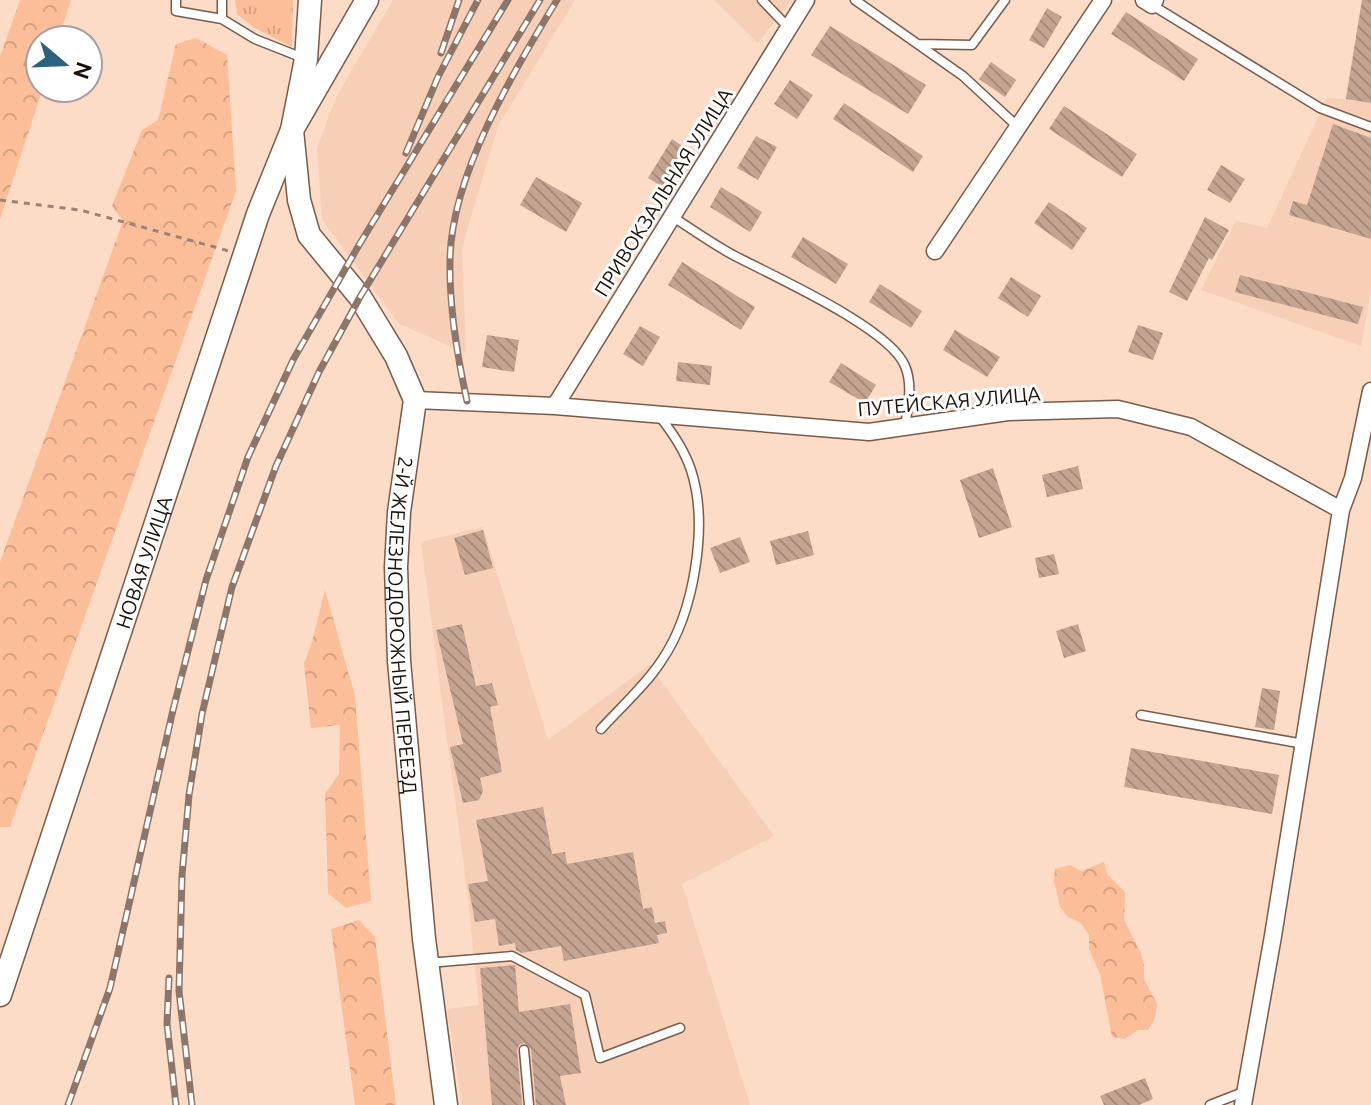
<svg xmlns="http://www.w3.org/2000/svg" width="1371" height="1105" font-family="Ubuntu,sans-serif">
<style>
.built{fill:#f7cfb7}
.grass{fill:url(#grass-tufts)}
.forest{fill:url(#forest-crowns)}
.building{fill:url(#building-back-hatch)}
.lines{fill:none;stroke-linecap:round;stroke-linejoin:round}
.lane-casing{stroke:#785b4a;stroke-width:11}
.street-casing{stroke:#785b4a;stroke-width:19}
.secondary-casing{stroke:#785b4a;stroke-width:25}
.path{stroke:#9b8475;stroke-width:3;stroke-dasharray:6 6;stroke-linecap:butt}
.lane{stroke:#fff;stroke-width:8}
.street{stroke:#fff;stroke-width:16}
.secondary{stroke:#fff;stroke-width:22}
.rail-casing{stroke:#8c7669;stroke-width:7}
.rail{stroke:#fff;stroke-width:4;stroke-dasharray:12;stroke-linecap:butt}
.labels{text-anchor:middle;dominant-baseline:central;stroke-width:6;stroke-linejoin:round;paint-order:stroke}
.street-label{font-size:20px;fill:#1c110a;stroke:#fff}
</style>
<defs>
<pattern id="grass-tufts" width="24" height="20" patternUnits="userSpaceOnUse" patternTransform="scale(2)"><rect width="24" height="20" fill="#fbbe99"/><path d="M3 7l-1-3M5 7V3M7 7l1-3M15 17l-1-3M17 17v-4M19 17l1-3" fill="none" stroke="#d7a282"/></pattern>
<pattern id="forest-crowns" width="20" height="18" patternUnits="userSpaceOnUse" patternTransform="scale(2)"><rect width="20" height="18" fill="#fbbe99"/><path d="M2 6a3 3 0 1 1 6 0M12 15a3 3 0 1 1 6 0" fill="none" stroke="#d7a282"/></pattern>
<pattern id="building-back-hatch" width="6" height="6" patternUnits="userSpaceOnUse" patternTransform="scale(2)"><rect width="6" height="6" fill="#c4a491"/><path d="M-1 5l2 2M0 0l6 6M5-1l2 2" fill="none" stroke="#a88c7c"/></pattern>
</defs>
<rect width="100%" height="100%" fill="#fcdbc7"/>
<path class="built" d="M393,0H575L498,126L462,247L466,353L399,324L322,219L317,148L336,97Z
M714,0H791L758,43Z
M1362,0H1371V289L1361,346L1201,290L1236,221L1267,228L1327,98L1345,99Z
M483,527L548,740L649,665L774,836L682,884L750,1105H462L447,1009L479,1005L467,890L421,542Z"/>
<path class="grass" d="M235,0H293L292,47L255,28L237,14Z"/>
<path class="forest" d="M20,0H71L58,40H40V88H43L0,219V57Z
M196,38L227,55L236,191L10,827H0V562L123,221L112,206L142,130L158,120L176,44Z
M325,590L355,696L371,901L346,908L328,893L325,794L339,774L340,725L311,728L304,664L312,642Z
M1104,862L1107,874L1125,892L1124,920L1141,953L1144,966V979L1157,1004L1155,1018L1148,1030H1138L1125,1039L1112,1037L1100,974L1089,949V935L1081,923L1068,917L1060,907L1054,881L1055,869L1070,865L1081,871Z
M359,920L375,937L396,1105H355L331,929Z"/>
<path class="building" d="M1362,0H1371V103L1346,99Z
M1047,8L1062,17L1044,48L1029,40Z
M1126,12L1198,59L1184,81L1111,34Z
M830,26L926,85L908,114L811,55Z
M991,62L1016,80L1005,97L979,79Z
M790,80L813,95L797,119L774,104Z
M844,103L923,156L913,172L833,119Z
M1064,106L1137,154L1122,177L1049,129Z
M1333,124L1371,138V239L1289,215L1293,201L1307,205Z
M756,136L777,147L758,180L737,168Z
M672,139L690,151L666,189L648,178Z
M1221,165L1245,179L1230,203L1207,190Z
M536,177L582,203L566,232L520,205Z
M721,187L762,212L750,232L710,207Z
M1049,202L1087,228L1072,250L1034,223Z
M1205,217L1229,230L1212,260L1209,258L1187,301L1169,292Z
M803,237L848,264L836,284L791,257Z
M682,262L755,307L741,330L668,285Z
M1240,275L1363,307L1358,324L1235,292Z
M1011,277L1041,296L1028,317L998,298Z
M880,284L922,311L911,328L869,302Z
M1138,325L1163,333L1153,360L1128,352Z
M640,326L660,337L643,366L623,354Z
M955,330L1000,357L987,377L943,350Z
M487,335L519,340L514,372L482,367Z
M678,362L712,366L710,385L676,381Z
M841,363L876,385L865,403L829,382Z
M1078,466L1083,489L1047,497L1042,475Z
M993,468L1012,527L979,538L960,480Z
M483,530L493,568L465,575L454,538Z
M808,531L814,555L776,565L770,541Z
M740,537L750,562L720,573L710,548Z
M1054,554L1059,574L1039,578L1035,558Z
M462,624L476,686L492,683L498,705L490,707L502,772L480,778L483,791L479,800L463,803L450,747L463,744L436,630Z
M1078,624L1086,651L1064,658L1056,631Z
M1262,688L1280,691L1274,730L1255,727Z
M1131,748L1279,775L1272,814L1124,787Z
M543,807L552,854L565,852L567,864L633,852L643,909L652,907L655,923L665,921L667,933L657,935L659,943L564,961L561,946L522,953L516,950L515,943L499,946L495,919L475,922L468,884L488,881L476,820Z
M515,965L519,1012L570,1004L581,1073L560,1076L566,1105H536L531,1049L524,1043L519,1045L517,1051L522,1105H492L480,968Z
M1145,1078L1153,1099L1139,1105H1104L1100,1096Z"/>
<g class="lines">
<g class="lane-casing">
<path id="lane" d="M176,0V11L222,19L255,39L303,58
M762,0L789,28
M855,0L963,76L1018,127
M1152,5L1320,108L1371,127
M222,19V0
M918,44L972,45L1005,0
M673,217C693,230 714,245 735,256C773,276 890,328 905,366C913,385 908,406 905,426
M1141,715L1304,744
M601,729C621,707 646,685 662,660C694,613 709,525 691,470C685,452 672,432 660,417
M428,963L512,956L585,995L600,1058L680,1028
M524,1050L529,1105
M1210,1105L1246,1091"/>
</g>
<g class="street-casing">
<path id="street" d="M1144,0L1152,5L1155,0
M935,251L1103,0
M415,400L555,406L869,432L1008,412L1118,409L1191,427L1341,510L1353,478L1371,391
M555,406L806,0
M1243,1105L1273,936L1341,510"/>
</g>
<g class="secondary-casing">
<g id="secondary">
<path id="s1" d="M310,0L306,59L292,130L299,200L309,235L360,297L396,356L415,400L399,512L396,567L399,661L424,939L446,1105"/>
<path id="s2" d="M0,995L258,214L292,130L367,0"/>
</g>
</g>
<path class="path" d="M0,200L80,210L229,251"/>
<use href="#lane" class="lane"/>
<use href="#street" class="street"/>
<use href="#secondary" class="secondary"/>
<g class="rail-casing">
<path id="rail" d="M441,53L459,0
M406,153L438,77L478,0
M467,401C457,355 449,307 450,260C451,175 514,71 557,0
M169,978L167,1024L176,1105
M68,1105L110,988L173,710L206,580L248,457L293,360L359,245L508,0
M192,1105L179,991L182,876L189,795L202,714L232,587L276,466L319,372L360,297L540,0"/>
</g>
<use href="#rail" class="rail"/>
</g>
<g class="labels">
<g class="street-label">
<text transform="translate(663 192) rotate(-58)">ПРИВОКЗАЛЬНАЯ УЛИЦА</text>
<text transform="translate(949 401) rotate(-5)">ПУТЕЙСКАЯ УЛИЦА</text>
<text stroke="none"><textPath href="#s2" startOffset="456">НОВАЯ УЛИЦА</textPath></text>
<text stroke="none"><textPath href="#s1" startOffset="662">2-Й ЖЕЛЕЗНОДОРОЖНЫЙ ПЕРЕЕЗД</textPath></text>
</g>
</g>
<g transform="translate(64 64) rotate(109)"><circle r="38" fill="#ffffff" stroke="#a4a09d" stroke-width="2"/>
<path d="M0-6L14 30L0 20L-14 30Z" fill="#2d627e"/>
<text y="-12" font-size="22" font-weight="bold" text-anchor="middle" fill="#1c110a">N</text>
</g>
</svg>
